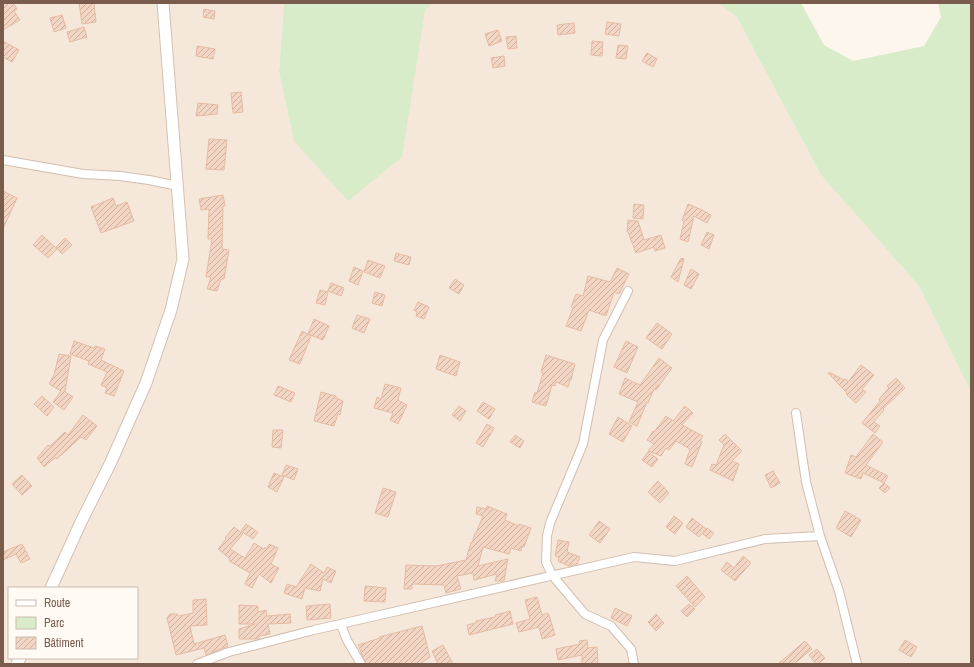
<svg xmlns="http://www.w3.org/2000/svg" width="974" height="667" font-family="'Archivo Narrow',sans-serif">
<style>
.residential{fill:#f5e8da;fill-rule:evenodd}
.green{fill:#d8ecc9}
.building{fill:url(#building-hatch);stroke:#e6bba3}
.lines{fill:none;stroke-linecap:round;stroke-linejoin:round}
.street-casing{stroke:#d1beb0;stroke-width:10}
.secondary-casing{stroke:#d6c0b0;stroke-width:13}
.street{stroke:#fff;stroke-width:8}
.secondary{stroke:#fff;stroke-width:11}
</style>
<defs>
<pattern id="building-hatch" width="6" height="6" patternUnits="userSpaceOnUse"><rect width="6" height="6" fill="#f3d5c3"/><path d="M-1 1l2-2M0 6l6-6M5 7l2-2" fill="none" stroke="#cab0a1"/></pattern>
</defs>
<rect width="100%" height="100%" fill="#fdf6ec"/>
<path class="residential" d="M3,3H284L279,71L425,10L432,3H718L736,16L821,175L919,286L971,392V664H3ZM9,588H137V658H9Z"/>
<path class="green" d="M284,3H432L425,11L402,157L348,201L294,141L279,71Z
M718,3H801L824,45L853,61L924,46L941,17L938,3H971V392L919,286L821,175L736,16Z"/>
<path class="building" d="M3,3H13L17,9L14,11L20,20L3,30Z
M79,3H94L96,22L82,24Z
M204,9L215,11L214,19L203,17Z
M62,15L66,28L54,32L50,18Z
M607,22L621,24L619,36L605,34Z
M574,23L575,33L558,35L557,25Z
M84,27L87,37L70,42L67,32Z
M498,30L502,41L489,46L485,34Z
M516,36L517,48L508,49L506,37Z
M3,41L19,50L12,62L3,57Z
M592,41L603,42L602,56L591,55Z
M618,45L628,46L626,59L616,58Z
M197,46L215,49L213,59L196,56Z
M647,53L657,59L653,67L642,61Z
M504,56L505,66L493,68L491,58Z
M241,92L243,112L233,113L231,93Z
M198,103L218,105L217,114L196,116Z
M209,139L227,140L224,170L206,169Z
M3,191L17,198L3,229Z
M223,195L225,206H223L222,249L229,250L224,279H221L217,291L207,289L211,277H206L212,239H208L209,209L201,210L199,199Z
M113,198L116,206L127,202L134,221L101,233L91,207Z
M634,204L644,205L643,219L633,218Z
M688,204L702,210L711,215L707,223L694,216L688,242L680,239L684,221L682,220Z
M628,220L638,221L644,240L661,235L665,248L655,251L654,247L636,253L628,232H627Z
M707,232L714,235L709,249L701,245Z
M42,235L57,249L48,258L33,245Z
M65,238L72,245L62,254L56,247Z
M396,253L411,257L409,265L394,261Z
M681,258L684,259L678,282L671,277Z
M368,260L385,266L380,278L364,272Z
M354,267L363,271L358,285L349,281Z
M617,268L629,274L619,294L614,292L606,316L589,310L581,331L566,326L573,308L571,307L576,294L583,296L588,276L610,282Z
M691,269L699,274L691,289L684,285Z
M455,279L464,285L459,294L449,288Z
M331,283L344,288L341,296L328,291Z
M320,290L328,292L325,305L316,303Z
M375,292L385,295L382,306L372,303Z
M418,302L429,307L424,319L416,316L417,312L414,310Z
M357,315L370,319L364,333L352,328Z
M314,319L329,326L323,340L308,334Z
M657,323L672,334L662,349L646,338Z
M302,331L311,336L300,364L289,360Z
M74,341L94,348L95,346L105,349L101,360L124,371L114,396L105,393L107,388L101,385L107,372L88,364L89,361L70,354Z
M626,341L638,347L627,373L614,367Z
M59,354L71,356L65,392L73,397L64,410L53,402L61,391L49,384L54,375Z
M440,355L460,362L456,376L436,369Z
M546,355L575,364L571,380H570L568,387L556,382L555,386L552,385L546,406L532,402L535,392L537,393L543,373L541,372Z
M659,358L672,368L656,390L654,389L648,403L647,402L637,426L629,422L638,402L619,394L625,378L640,385Z
M861,365L874,375L862,389L866,392L856,403L846,394L847,393L828,373L829,372L844,380L846,379L848,382Z
M896,378L905,388L883,409L884,410L874,422L880,426L875,433L862,423L880,401L879,399L889,388L887,386Z
M385,384L401,388L398,400L407,405L398,424L390,420L393,413L374,408L377,397L381,399Z
M278,386L295,393L291,402L274,395Z
M321,392L336,396V398L343,401L340,415L338,414L334,426L314,421Z
M42,396L54,407L47,416L34,404Z
M483,402L495,409L489,419L477,411Z
M459,406L466,411L460,421L452,415Z
M685,406L693,413L682,425L703,436L700,441L702,442L692,467L685,464L690,449L676,441L669,450L666,448L661,456L648,451L654,444L647,440L653,431L654,432L666,416L673,421Z
M83,415L97,426L86,440L81,437L57,459L55,458L44,467L37,458L48,445L50,446L65,432L68,435Z
M618,417L632,426L623,442L609,434Z
M487,424L494,428L483,447L476,443Z
M273,430H283L281,448L272,447Z
M725,434L742,451L732,461L739,464L733,481L710,470L712,464L716,465L724,445L719,440Z
M873,434L883,442L866,465L888,476L884,483L863,473L861,479L845,473L851,455L856,457Z
M515,435L524,441L520,448L510,442Z
M648,452L658,459L652,467L642,460Z
M286,465L298,469L294,480L282,475Z
M773,471L780,483L771,488L765,475Z
M274,473L284,477L277,492L268,487Z
M22,475L32,486L22,495L12,484Z
M658,481L669,493L660,503L648,492Z
M884,483L890,488L885,493L879,488Z
M383,488L396,492L388,517L375,513Z
M487,506L507,514L505,520L519,526V524L531,528L524,547L522,546L521,551L511,548L509,554L483,547L478,566L508,559L504,581H495L497,574L474,580L473,573L457,576L461,589L446,593L444,585L412,584V589H404L406,565L436,566L466,560L471,542L472,543L475,533H476L483,516L476,514L477,507L486,509Z
M845,511L861,520L851,537L836,528Z
M674,516L683,523L675,534L666,527Z
M692,518L706,529L699,537L686,527Z
M599,521L610,529L600,543L589,535Z
M246,524L258,532L253,539L241,531Z
M234,527L243,534L230,549L245,558L254,543L264,549L265,547L267,549L269,544L278,548L271,564L279,568L271,583L259,574L252,588L245,584L250,573L229,561L230,559L218,549L226,539L225,538Z
M707,528L714,533L709,539L703,534Z
M558,540L569,542L567,552L580,557L577,564L569,566L558,561L559,557L555,556Z
M22,544L30,559L21,563L16,554L3,560V552Z
M743,556L751,563L735,581L721,570L727,562L734,568Z
M311,564L324,573L327,567L336,571L331,583L323,579L320,591L305,588L302,599L284,593L287,584L296,587Z
M687,576L705,597L695,607L676,586Z
M365,586L386,588L385,602L364,601Z
M537,597L542,615L548,613L550,618L555,635L542,639L539,627L519,632L516,623L530,619L525,600Z
M206,599L207,625L190,626L194,644L225,635L228,646L206,655L204,648L176,655L167,618L170,614H177L179,616L193,613V600Z
M330,604L331,618L307,620L306,606Z
M689,604L695,609L687,617L681,611Z
M239,605L258,606V612L266,610L267,616L290,614L291,623L268,624L270,634L259,636V639H239V629L255,624H239Z
M615,608L632,616L627,626L611,618Z
M510,611L513,624L469,635L467,625L476,623V621L495,617V615Z
M656,614L664,623L656,631L648,622Z
M422,626L430,657L420,664H366L358,645L380,638L379,637Z
M587,640L588,648L597,647L598,664H582V655L558,660L556,649L580,644L579,641Z
M905,640L917,647L911,657L899,650Z
M805,641L812,649L794,664H778Z
M443,645L453,664H438L432,651Z
M817,649L825,658L818,664H816L809,655Z"/>
<g class="lines">
<g class="street-casing">
<path id="street" d="M3,160L83,174L120,176L149,180L178,186
M628,291L603,340L583,444L550,523L547,536L546,562L552,575L585,614L611,626L631,649L634,664
M796,413L806,482L820,536L839,591L857,664
M341,625L347,640L361,664
M197,664L229,652L314,630L634,557L675,561L765,539L820,536"/>
</g>
<g class="secondary-casing">
<path id="secondary" d="M51,588L81,522L110,464L146,383L171,310L183,259L163,3
M17,664L20,658"/>
</g>
<use href="#street" class="street"/>
<use href="#secondary" class="secondary"/>
</g>
<rect width="974" height="667" fill="none" stroke="#7a5c4d" stroke-width="8"/>
<rect x="8" y="587" width="130" height="72" fill="#fffaf3" stroke="#cabbb1"/>
<rect x="16" y="600" width="20" height="6" fill="#ffffff" stroke="#cabbb1"/>
<text x="44" y="607" font-size="12" fill="#7a5c4d">Route</text>
<rect x="16" y="617" width="20" height="12" fill="#d8ecc9" stroke="#cabbb1"/>
<text x="44" y="627" font-size="12" fill="#7a5c4d">Parc</text>
<rect x="16" y="637" width="20" height="12" fill="url(#building-hatch)" stroke="#cabbb1"/>
<text x="44" y="647" font-size="12" fill="#7a5c4d">Bâtiment</text>
</svg>
